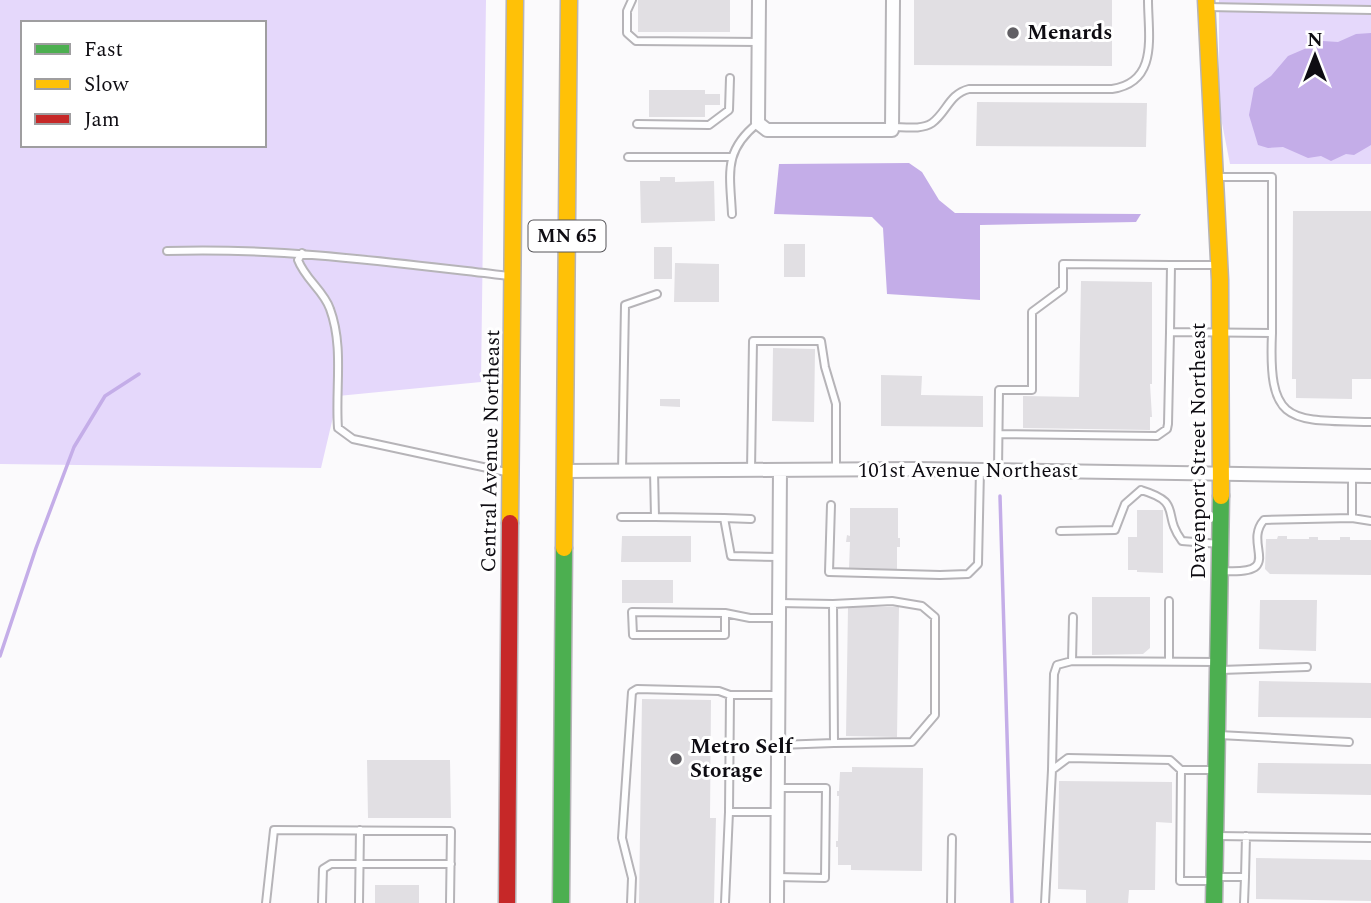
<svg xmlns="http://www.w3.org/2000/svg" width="1371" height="903" font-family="Spectral,serif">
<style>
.green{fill:#e5d8fb;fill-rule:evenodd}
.water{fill:#c4ade8}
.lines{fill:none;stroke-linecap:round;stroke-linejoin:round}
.stream{stroke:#c4ade8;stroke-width:3.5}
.building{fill:#e1dfe3}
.lane-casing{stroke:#b6b4b8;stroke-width:10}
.street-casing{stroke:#b6b4b8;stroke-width:16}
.fast-casing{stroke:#b6b4b8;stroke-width:19}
.slow-casing{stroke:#b6b4b8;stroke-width:19}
.jam-casing{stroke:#b6b4b8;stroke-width:19}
.lane{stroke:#fefeff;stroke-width:6}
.street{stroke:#fefeff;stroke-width:12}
.fast{stroke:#4caf50;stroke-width:16}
.slow{stroke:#ffc107;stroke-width:16}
.jam{stroke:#c62828;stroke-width:16}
.poi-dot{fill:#615f64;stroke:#fff;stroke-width:2.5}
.labels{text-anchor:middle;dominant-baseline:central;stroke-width:6;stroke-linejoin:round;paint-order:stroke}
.shield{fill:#fff;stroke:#565559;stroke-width:2}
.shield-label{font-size:19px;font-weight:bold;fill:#0e0c12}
.poi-label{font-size:21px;font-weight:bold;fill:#0e0c12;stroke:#fff;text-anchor:start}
.street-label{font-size:21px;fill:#0e0c12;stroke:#fff}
</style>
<rect width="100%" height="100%" fill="#fbfafc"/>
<path class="green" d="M0,0H486L481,382L338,396L321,468L0,464ZM23,23H264V145H23Z
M1219,0H1371V164H1230L1219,108Z"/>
<path class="water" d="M1371,33V145L1354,155L1346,154L1331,161L1321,156L1308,158L1283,147L1268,148L1258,145L1249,115L1254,88L1271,76L1288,56L1323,41L1338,42L1356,34Z
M909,163L922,172L939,200L955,213L1141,214L1136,222L980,225V300L887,294L883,228L872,217L774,214L779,164Z"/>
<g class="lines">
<path class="stream" d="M1000,496L1012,903
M0,656L36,548L74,447L105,396L139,374"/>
</g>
<path class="building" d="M638,0H730V32H638Z
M914,0H1112V66L914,65Z
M649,90H705V94H720V105H705V117H649Z
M977,102L1147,103L1146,147L976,146Z
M660,177H675V182L714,181L715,221L641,223L640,181H660Z
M1293,211H1371V379H1352V399L1296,398V379H1292Z
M784,244H805V277H784Z
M654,247H672V279H654Z
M675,263L719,264V302H674Z
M1081,281L1152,282V384H1150L1152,417H1150V430L1023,428V396L1079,397Z
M773,348L815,349L814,422L772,421Z
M881,375L922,376L921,395L983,396V427L881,426Z
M660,399H680V407L660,406Z
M850,508H898V538H900V547H897V570L849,569L850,542H846L847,535L850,536Z
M1137,510H1163V573L1137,572V570H1128V537H1137Z
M622,536H691V562H621Z
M1278,536H1287V539H1309V537H1318V540H1340V537H1350V540H1371V575L1270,574L1265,569L1266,539H1277Z
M622,580H673V603H622Z
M1092,597H1150V648L1143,654L1092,655Z
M1260,600H1317L1316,651L1259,649Z
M848,607H899L897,737L846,736Z
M1259,681L1371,683V718L1258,717Z
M642,699L711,700L710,818H716L714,903H639Z
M367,760H450L451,818H368Z
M1258,763L1371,764V795L1257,793Z
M852,767L923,768L922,871L851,870V865H838V847H836V841H838L839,796H837V791H839L840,772H852Z
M1059,781L1172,782V823L1156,822L1155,890H1129L1128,903H1086V890L1058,889Z
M1256,858L1371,860V901L1256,899Z
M375,885H419V903H375Z"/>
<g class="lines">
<g class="lane-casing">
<path id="lane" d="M632,0L627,11V33L636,41L759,42
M1208,7L1371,10
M637,124L709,125L729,110L730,78
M892,127C904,127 922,130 932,123C947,112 949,94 969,89H1112C1159,82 1148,35 1148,0
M628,157H732
M1215,177H1272V333
M732,214C730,173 723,151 758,123
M167,251C281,247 395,263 509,276
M302,253L298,260C305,279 324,291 330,309C344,347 335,389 338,428L353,439L506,472
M1171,265H1218
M999,434L1157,436L1167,429L1168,424L1170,332
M751,470L753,341H821L825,367L836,404V470
M998,470L999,390H1032V312L1063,289V264L1171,265L1170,332L1272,333C1268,426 1289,420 1371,422
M622,471L625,305L657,294
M654,471L655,517L724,518L731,556L779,557
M1352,476V518
M1141,490C1184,503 1161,513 1182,541L1220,544
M831,505L829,572L940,575L968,574L978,564L980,470
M621,517H655
M724,518L751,519
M1060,531L1115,530L1125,504L1141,490
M1222,571C1287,575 1242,545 1264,520L1352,518L1371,521
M1169,601V661
M833,604L892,601L922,606L935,617V715L912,742L834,743
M725,613V635H633L632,612L725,613L750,618H779
M1073,617L1072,661L1217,662
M1221,670L1307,667
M1219,735L1349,742
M778,745L834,743L833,604L779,603
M1052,770L1054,674L1057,665L1072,661
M777,812H729L730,695H778
M1218,836L1371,838
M777,877L825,878L826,788H778
M1217,877H1245L1244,903
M1245,877L1246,836
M1213,881H1180L1181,770H1215
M266,903L274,830L451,831L450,903
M322,903L323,869L331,864H451
M359,903L360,830
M631,903L632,878L622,838L632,692L637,689L719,691L730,695
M725,903L729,812
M951,903L952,838
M1045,903L1052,770L1068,758L1170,760L1181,770"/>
</g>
<g class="street-casing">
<path id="street" d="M759,0L758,123L767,130H892L893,0
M565,471L916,469L1371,476
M777,903L780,470"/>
</g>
<g class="fast-casing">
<path id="fast" d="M561,903L564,548
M1214,903L1221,496"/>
</g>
<g class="slow-casing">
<path id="slow" d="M1206,0L1220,280L1221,496
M510,523L515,0
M564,548L569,0"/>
</g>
<g class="jam-casing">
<path id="jam" d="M507,903L510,523"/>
</g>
<use href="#lane" class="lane"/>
<use href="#street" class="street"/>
<use href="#fast" class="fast"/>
<use href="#slow" class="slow"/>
<use href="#jam" class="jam"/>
</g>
<g class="poi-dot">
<circle cx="1013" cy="33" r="7"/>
<circle cx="676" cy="759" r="7"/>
</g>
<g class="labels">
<rect class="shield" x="528.5" y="220.5" width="77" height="31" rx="5"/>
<g class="shield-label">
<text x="567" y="236">MN 65</text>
</g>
<g class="poi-label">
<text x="1027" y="33">Menards</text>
<text x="690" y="747">Metro Self<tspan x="690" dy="24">Storage</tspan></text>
</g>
<g class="street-label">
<text transform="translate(491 451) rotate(-89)">Central Avenue Northeast</text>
<text transform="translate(1199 451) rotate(-90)">Davenport Street Northeast</text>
<text x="968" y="471">101st Avenue Northeast</text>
</g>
</g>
<rect x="21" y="21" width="245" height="126" fill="#ffffff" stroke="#9f9ea0" stroke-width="2"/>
<rect x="35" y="44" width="35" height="10" fill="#4caf50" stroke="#9f9ea0" stroke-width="2"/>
<text x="84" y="56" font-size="21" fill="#0e0c12">Fast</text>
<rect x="35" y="79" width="35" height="10" fill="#ffc107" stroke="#9f9ea0" stroke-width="2"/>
<text x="84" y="91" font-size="21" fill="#0e0c12">Slow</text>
<rect x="35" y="114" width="35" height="10" fill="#c62828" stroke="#9f9ea0" stroke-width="2"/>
<text x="84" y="126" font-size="21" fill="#0e0c12">Jam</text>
<g transform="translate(1315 56)" stroke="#ffffff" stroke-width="5" paint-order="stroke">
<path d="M0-5L12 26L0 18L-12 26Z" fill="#0e0c12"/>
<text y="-10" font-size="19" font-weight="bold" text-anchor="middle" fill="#0e0c12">N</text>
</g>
</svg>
